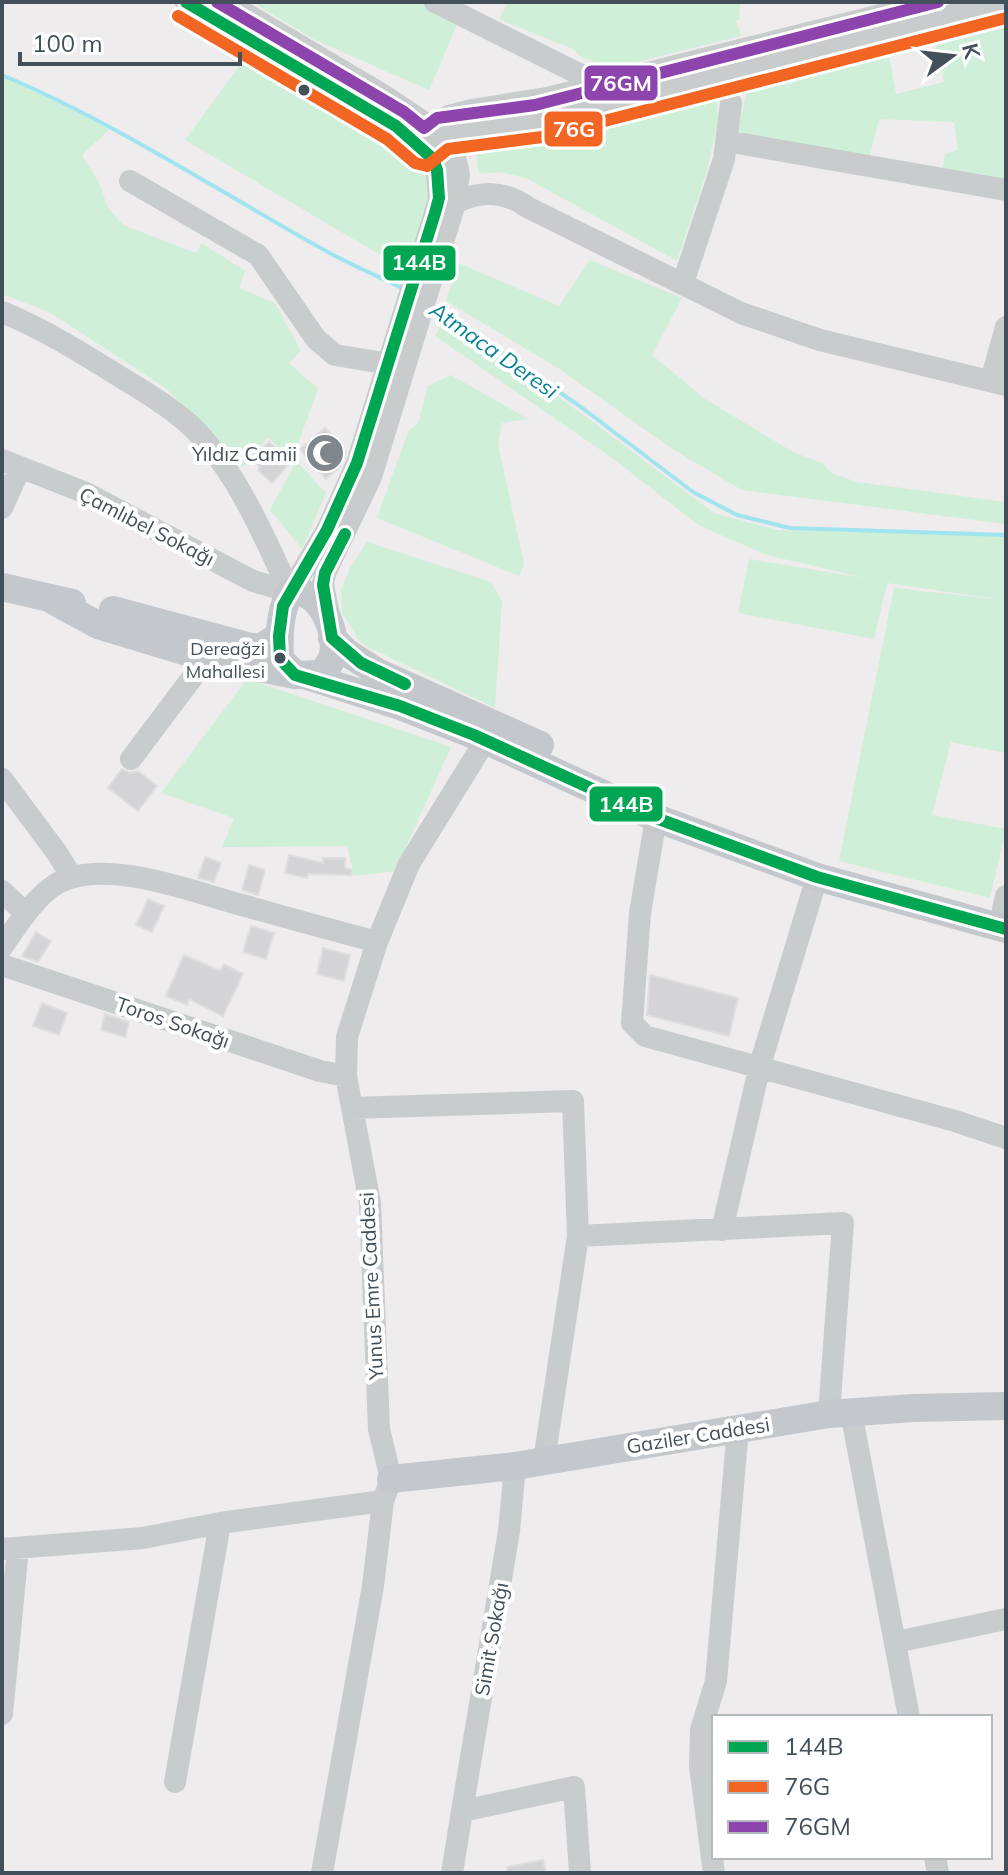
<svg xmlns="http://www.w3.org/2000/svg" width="1008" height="1875" font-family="Mulish,sans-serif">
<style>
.green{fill:#cfefd8}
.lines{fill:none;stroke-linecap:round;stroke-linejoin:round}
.stream{stroke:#a0e4f0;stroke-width:4}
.building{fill:#d4d4d7;stroke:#dfdedf;stroke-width:2}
.minor{stroke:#c8cccd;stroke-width:22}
.major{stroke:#c4c7cb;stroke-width:28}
.bus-1-casing{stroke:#fff;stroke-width:18}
.bus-2-casing{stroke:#fff;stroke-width:18}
.bus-3-casing{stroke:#fff;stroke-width:18}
.bus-1{stroke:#00a651;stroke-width:12}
.bus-2{stroke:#f26522;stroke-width:12}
.bus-3{stroke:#8e44ad;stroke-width:12}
.bus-dot{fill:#43505a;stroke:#fff;stroke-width:3}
.labels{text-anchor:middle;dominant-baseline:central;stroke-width:8;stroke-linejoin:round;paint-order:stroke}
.bus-label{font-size:18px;fill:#43505a;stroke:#fff;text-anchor:end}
.poi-label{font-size:20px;fill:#43505a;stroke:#fff;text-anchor:end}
.street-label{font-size:20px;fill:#43505a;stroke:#fff}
.water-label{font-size:22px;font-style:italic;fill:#058195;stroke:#fff}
.line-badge{stroke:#fff;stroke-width:3}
.badge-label{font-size:22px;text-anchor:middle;font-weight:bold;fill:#fff}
</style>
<rect width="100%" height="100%" fill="#eeecec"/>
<path class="green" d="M252,2H427L457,25L429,90L315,40Z
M508,2H740L739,20H736L741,36L613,68L581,57L573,49L499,19Z
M1006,19V182L942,171L945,154L958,150L954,122L879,119L870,155L736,134L750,82L888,48L896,94L944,82L934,37Z
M248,54L409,150L427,166L432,191L406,270L185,140Z
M2,76L111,128L82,155L101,186L107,207L123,225L196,253L202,243L245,271L239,288L275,303L301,351L289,363L318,389L293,457L326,493L302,549L270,510L294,465L268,437L243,467L167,389L51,313L2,294Z
M716,91L718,121L706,174L677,261L526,178L500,172L479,174L476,153L484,143L554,134Z
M590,260L682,298L652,355L705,399L793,452L824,464L831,473L857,482L1006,502V524L742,490L674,450L558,368L446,301L458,263L559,306Z
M446,317L585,416L714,513L777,530L1006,535V753L951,742L932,815L1006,829L990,898L839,861L894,588L1004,600L887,583L874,639L738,613L749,559L865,578L767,555L700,526L608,455L435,336Z
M451,375L528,419L502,423L498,444L524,564L519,576L377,518L408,432L418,423L428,386Z
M367,542L491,582L502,601L495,708L362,644L342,613L341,590L350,568Z
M247,679L451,747L395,871L354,876L347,846L222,847L234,818L161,793Z"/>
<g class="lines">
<path class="stream" d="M2,75C116,123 218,191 326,251C351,265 378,276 404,289
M432,305L581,407L693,492L737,515L790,528L1006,535"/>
</g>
<path class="building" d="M325,428L346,452L340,467L326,479L300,449Z
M269,442L291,462L272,483L258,470L260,467L252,460Z
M122,769L130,773L138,771L157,786L138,811L108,788Z
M289,855L323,863V858H345V868L352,870V875L308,874L307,878L285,873Z
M205,857L221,863L214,882L198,878Z
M249,865L265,870L258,895L242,890Z
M148,899L164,906L152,932L136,925Z
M251,926L274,933L266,959L243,952Z
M36,932L51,941L38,962L22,956Z
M323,948L350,955L344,981L317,974Z
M184,955L220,971L224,964L243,974L223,1016L189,999L187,1005L166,996Z
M650,975L738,998L729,1036L647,1015Z
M42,1003L67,1013L59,1035L33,1026Z
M105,1014L129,1022L125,1037L101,1030Z
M543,1860L546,1873H507V1867Z"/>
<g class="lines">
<path class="minor" d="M186,2L396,126L424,150L433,159L437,170L439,198L435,213L357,463L327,530L290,592
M226,2L383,95L441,134L455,157L459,174L455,203L371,477L325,573L323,585L330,619
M435,2L601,85
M428,141L439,122L449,116L472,110L547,98L933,2
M726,141L1006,190
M432,143L441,134L538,121L1003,2
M130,181L258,255L316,339L335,355L389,364
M455,203C480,190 505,191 527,207L741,313L820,340L1006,385
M683,283L724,159L731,103
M2,312C43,329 77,350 114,373C140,389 168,405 190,425C237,470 263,535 290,592
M991,381L1006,327
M2,460L86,493L253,581L290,592
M2,508L20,468
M131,759L207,658
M2,779L57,853L72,877
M656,818L640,913L632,1023L645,1036L955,1121L1006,1138
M2,891L26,914
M1003,909L1006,896
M2,947C17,926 35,896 58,883C105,857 193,892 242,905C287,918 332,930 377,942
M2,965L320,1071L346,1076
M352,1108L573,1101L578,1236L544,1461
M722,1230L760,1065L817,877
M578,1236L843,1223L829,1414
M851,1412L909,1717
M2,1549L143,1538L220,1523L383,1501
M896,1642L1006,1619
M2,1714L18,1548
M175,1782L220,1523
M462,1811L509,1531L515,1466
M935,1857L938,1873
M322,1873L373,1586L383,1501L391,1479L379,1429L370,1203L346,1076L347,1037L377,942L409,864L485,741
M452,1873L462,1811L574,1787L580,1873
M714,1873L700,1766L701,1730L716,1681L738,1428"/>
<path class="major" d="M2,587L72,603
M54,601L98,625L207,658L295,675L321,674C325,669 330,664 332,658C340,634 320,587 290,592C279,614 279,635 280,659L295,675
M113,610L251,647H262L279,636
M332,638L346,652L377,672L540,745
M304,675L400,706L474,735L656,818L817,877L1006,929
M391,1479L515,1466L829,1414L913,1408L1006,1406"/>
<g class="bus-1-casing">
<path id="bus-1" d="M186,2L396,126L433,159L437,170L439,198L435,213L357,463L327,530L283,606L279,636L280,659L295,675L400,706L474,735L656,818L817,877L1006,929
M345,534L325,573L323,585L332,638L361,663L405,684"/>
</g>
<g class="bus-2-casing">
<path id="bus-2" d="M178,16L387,139L415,163L427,166L448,149L542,137L1006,18"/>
</g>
<g class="bus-3-casing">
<path id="bus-3" d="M217,2L404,112L424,128L437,118L535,105L938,2"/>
</g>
<use href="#bus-1" class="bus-1"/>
<use href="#bus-2" class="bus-2"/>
<use href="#bus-3" class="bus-3"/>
</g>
<defs>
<g id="mosque-disc" transform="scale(2)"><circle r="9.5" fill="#7f878d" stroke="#fff"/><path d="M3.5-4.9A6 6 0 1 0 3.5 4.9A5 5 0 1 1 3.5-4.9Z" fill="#fff"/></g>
</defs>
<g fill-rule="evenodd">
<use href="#mosque-disc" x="325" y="453"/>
</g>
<g class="bus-dot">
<circle cx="304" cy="90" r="7"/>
<circle cx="280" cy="658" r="7"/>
</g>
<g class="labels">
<g class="bus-label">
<text x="265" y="648">Dereağzi<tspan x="265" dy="23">Mahallesi</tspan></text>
</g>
<g class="poi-label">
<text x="297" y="453">Yıldız Camii</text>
</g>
<g class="street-label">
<text transform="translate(147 526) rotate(27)">Çamlıbel Sokağı</text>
<text transform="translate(173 1022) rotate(19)">Toros Sokağı</text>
<text transform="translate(371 1286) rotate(-93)">Yunus Emre Caddesi</text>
<text transform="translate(698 1435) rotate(-9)">Gaziler Caddesi</text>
<text transform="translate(491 1639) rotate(-80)">Simit Sokağı</text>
</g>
<g class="water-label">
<text transform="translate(494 350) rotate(35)">Atmaca Deresi</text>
</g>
</g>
<g class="line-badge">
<rect x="583" y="64" width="76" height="38" rx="8" fill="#8e44ad"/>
<rect x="543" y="110" width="61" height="38" rx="8" fill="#f26522"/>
<rect x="382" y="244" width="75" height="38" rx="8" fill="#00a651"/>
<rect x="588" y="785" width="76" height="38" rx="8" fill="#00a651"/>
</g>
<g class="badge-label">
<text x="621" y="91">76GM</text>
<text x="574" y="137">76G</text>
<text x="419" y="270">144B</text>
<text x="626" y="812">144B</text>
</g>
<rect width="1008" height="1875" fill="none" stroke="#43505a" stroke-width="8"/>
<rect x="712" y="1715" width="280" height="144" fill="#ffffff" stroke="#b4b9bd" stroke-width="2"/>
<rect x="728" y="1741" width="40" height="12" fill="#00a651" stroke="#b4b9bd" stroke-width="2"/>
<text x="784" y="1755" font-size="24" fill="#43505a">144B</text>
<rect x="728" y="1781" width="40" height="12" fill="#f26522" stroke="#b4b9bd" stroke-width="2"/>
<text x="784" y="1795" font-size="24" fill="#43505a">76G</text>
<rect x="728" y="1821" width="40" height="12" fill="#8e44ad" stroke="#b4b9bd" stroke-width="2"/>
<text x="784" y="1835" font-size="24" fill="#43505a">76GM</text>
<g transform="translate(952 56) rotate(75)" stroke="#ffffff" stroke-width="6" paint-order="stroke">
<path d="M0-6L14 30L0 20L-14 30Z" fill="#43505a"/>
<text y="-12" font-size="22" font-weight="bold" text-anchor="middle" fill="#43505a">K</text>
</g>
<path d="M20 52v12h220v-12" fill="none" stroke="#43505a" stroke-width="4"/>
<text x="32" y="52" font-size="24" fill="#43505a" stroke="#ffffff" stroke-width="6" paint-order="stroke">100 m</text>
</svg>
